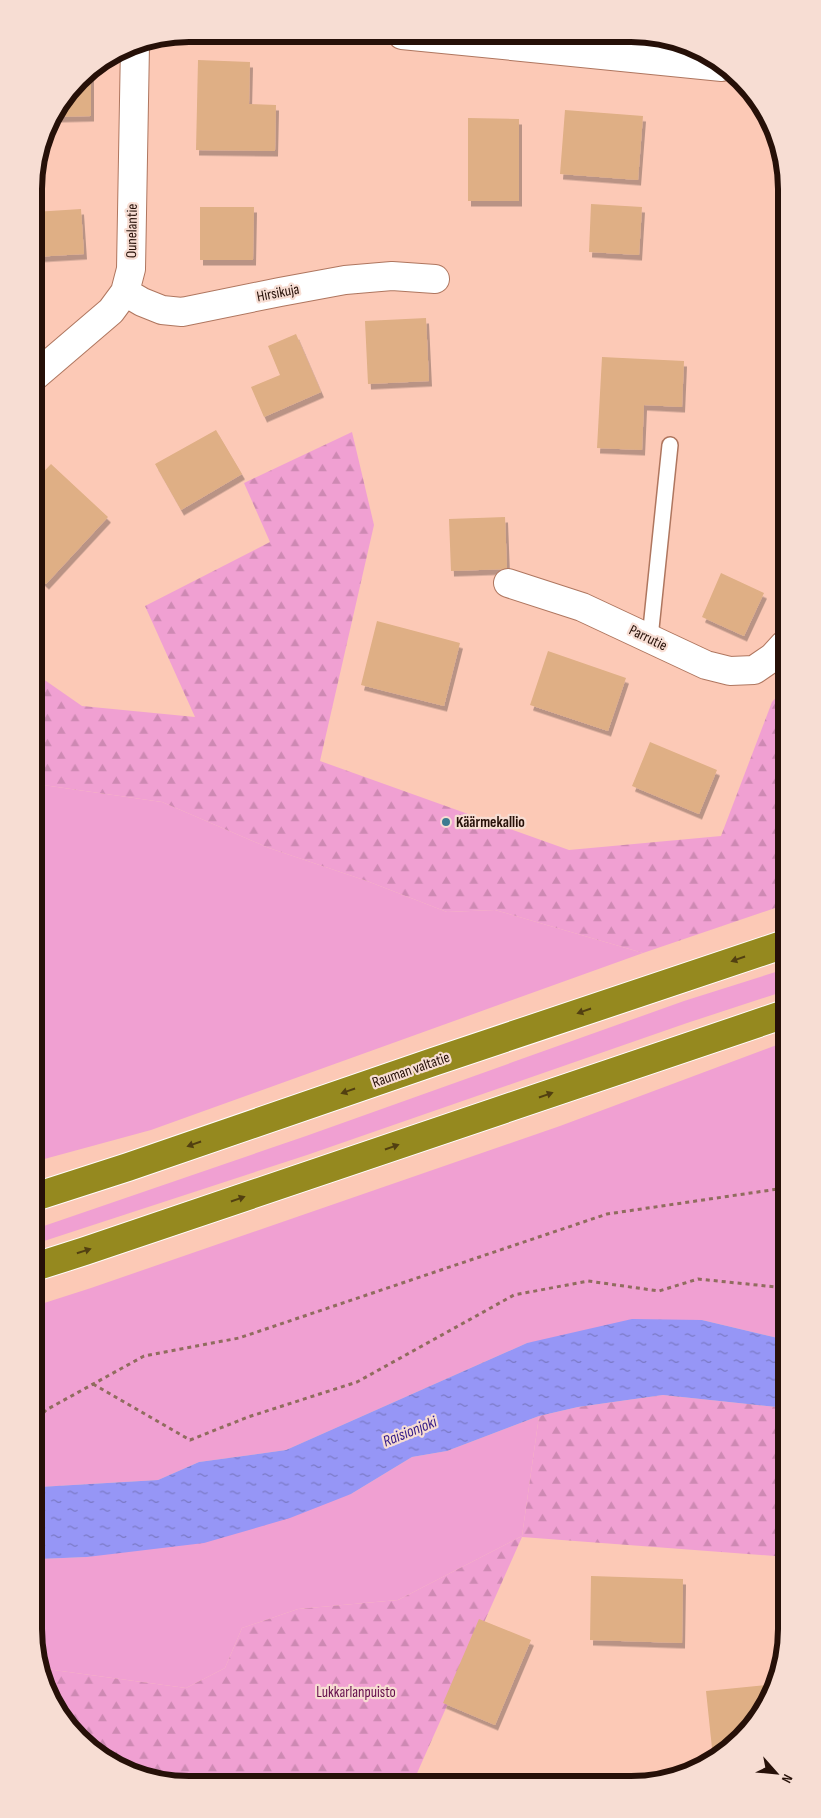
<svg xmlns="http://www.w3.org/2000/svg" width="821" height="1818" font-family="'Sofia Sans Condensed',sans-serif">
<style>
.grass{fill:#f0a0d2}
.forest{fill:url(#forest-firs)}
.water{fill:url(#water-ripples)}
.building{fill:#dfaf85;filter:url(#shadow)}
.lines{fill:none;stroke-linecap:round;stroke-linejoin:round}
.lane-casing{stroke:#af765f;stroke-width:18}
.street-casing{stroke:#af765f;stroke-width:30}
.highway-casing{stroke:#fff;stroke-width:30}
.path{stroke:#906c5e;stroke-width:3;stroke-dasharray:4 4;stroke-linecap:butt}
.lane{stroke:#fff;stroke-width:15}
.street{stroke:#fff;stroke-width:28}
.highway{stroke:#95891f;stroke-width:28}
.oneway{fill:#524011}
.poi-dot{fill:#3c7b90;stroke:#f7ddd3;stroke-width:2}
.labels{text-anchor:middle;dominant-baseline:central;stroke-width:4.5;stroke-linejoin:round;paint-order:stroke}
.street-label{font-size:15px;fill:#261008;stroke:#f7ddd3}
.poi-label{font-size:15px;font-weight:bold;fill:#261008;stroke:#f7ddd3;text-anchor:start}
.park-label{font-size:15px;fill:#640e4c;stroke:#f7ddd3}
.water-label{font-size:16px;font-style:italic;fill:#311987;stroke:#f7ddd3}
.rim{fill:none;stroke:#261008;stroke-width:6}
</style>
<defs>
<pattern id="forest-firs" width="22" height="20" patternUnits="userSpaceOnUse" patternTransform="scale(1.25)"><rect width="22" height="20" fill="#f0a0d2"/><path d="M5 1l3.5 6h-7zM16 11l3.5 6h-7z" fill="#ce89b3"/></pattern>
<pattern id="water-ripples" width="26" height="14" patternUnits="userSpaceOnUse" patternTransform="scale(1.25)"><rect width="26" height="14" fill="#9696f6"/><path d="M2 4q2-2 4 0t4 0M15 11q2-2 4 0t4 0" fill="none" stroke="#7a79c5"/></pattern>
<filter id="shadow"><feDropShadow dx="3" dy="5.5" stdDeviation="0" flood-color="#0004"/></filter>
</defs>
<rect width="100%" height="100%" fill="#fcc9b6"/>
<path class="grass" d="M36,784L162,802L269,848L367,881L447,912L495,910L643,953L151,1130L37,1161Z
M785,969V991L687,1023L307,1155L38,1243V1228L306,1136L684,1001Z
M785,1042L786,1340L702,1320L527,1343L286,1450L199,1462L158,1480L39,1487L38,1305L91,1288L560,1126Z
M539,1416L522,1536L398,1600L298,1609L242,1628L225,1668L186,1688L39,1668V1559L87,1557L351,1494L412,1457L447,1451Z"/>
<path class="forest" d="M352,432L374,525L320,761L569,850L721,836L772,702L784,689V905L643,953L495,910L447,912L367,881L269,848L162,802L36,784V674L82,706L195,717L145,606L270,542L244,483Z
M663,1395L786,1408L787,1557L522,1537L414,1780L160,1781L87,1745L60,1715L39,1668L186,1688L225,1668L242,1628L298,1609L398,1600L522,1536L539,1416L578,1407Z"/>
<path class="water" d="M632,1319L702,1320L786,1340V1408L663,1395L578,1407L539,1416L447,1451L412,1457L351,1494L290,1518L204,1543L87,1557L39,1559V1487L158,1480L199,1462L286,1450L527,1343Z"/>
<path class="building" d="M198,60L250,62L249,104L276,105L275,151L196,150Z
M91,70V116L53,117L87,73Z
M565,110L643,116L638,180L560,174Z
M468,118L519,119V201H468Z
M591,204L642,207L639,255L589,252Z
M200,207H254L253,260H200Z
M81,209L84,254L34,257V212Z
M426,318L429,381L368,384L365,321Z
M296,334L321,392L264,417L251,387L280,375L268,346Z
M602,357L684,361L682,407L644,405L642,450L597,448Z
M782,397H783V410L779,408Z
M216,430L242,474L181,510L155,464Z
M51,464L108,517L46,584L35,574V481Z
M505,517L507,569L451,571L449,519Z
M721,573L764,593L744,636L702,617Z
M377,621L460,643L444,706L361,685Z
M548,651L626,678L608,731L530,705Z
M650,742L717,770L699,814L632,786Z
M591,1576L683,1579L682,1643L590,1640Z
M479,1619L531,1640L495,1725L443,1703Z
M776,1684L755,1723L718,1758H713L706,1691Z"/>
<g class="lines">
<g class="lane-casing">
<path id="lane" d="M650,638L670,445"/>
</g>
<g class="street-casing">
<path id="street" d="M402,35L722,67
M125,292L142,302L162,310L182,312L280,292L345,280L392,276L435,279
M35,376L111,311L125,292L131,269L135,45
M508,583L582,607L706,665L730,671L754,670L773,657L784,645"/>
</g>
<g class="highway-casing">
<path id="highway" d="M38,1196L128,1167L433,1062L785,944
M38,1266L85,1251L785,1014"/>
</g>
<path class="path" d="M93,1384L190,1440L248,1417L357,1382L514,1295L588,1281L659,1291L698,1279L786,1288
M38,1419L46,1410L144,1356L239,1338L607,1214L785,1188"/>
<use href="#lane" class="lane"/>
<use href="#street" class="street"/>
<use href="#highway" class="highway"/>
</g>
<defs><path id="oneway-solid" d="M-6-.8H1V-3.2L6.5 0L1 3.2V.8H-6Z" transform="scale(1.25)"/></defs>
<g class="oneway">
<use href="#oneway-solid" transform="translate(738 959) rotate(161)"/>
<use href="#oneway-solid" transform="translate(584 1011) rotate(161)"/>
<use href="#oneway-solid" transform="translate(348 1091) rotate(161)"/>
<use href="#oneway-solid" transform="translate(546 1095) rotate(-19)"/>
<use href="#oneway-solid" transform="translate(194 1144) rotate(161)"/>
<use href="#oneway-solid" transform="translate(392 1147) rotate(-19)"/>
<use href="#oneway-solid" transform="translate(238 1199) rotate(-19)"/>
<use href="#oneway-solid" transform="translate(84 1251) rotate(-18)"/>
</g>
<circle class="poi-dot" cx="446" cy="822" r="5"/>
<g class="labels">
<g class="street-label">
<text transform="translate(132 231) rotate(-89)">Ounelantie</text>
<text transform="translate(278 293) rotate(-11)">Hirsikuja</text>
<text transform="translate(648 638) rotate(26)">Parrutie</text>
<text transform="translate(411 1070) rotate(-19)">Rauman valtatie</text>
</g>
<g class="poi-label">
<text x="456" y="822">Käärmekallio</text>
</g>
<g class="park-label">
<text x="356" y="1692">Lukkarlanpuisto</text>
</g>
<g class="water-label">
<text transform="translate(410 1432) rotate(-22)">Raisionjoki</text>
</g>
</g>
<path d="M0 0H821V1818H0ZM189 42H631A147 147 0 0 1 778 189V1629A147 147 0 0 1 631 1776H189A147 147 0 0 1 42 1629V189A147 147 0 0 1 189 42Z" fill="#f7ddd3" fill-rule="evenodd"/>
<path class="rim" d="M189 42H631A147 147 0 0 1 778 189V1629A147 147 0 0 1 631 1776H189A147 147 0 0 1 42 1629V189A147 147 0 0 1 189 42Z"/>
<g transform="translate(776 1773) rotate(117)" stroke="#f7ddd3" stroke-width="4" paint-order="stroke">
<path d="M0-4L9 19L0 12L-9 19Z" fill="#261008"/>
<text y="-8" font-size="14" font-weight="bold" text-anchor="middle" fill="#261008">N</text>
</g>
</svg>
